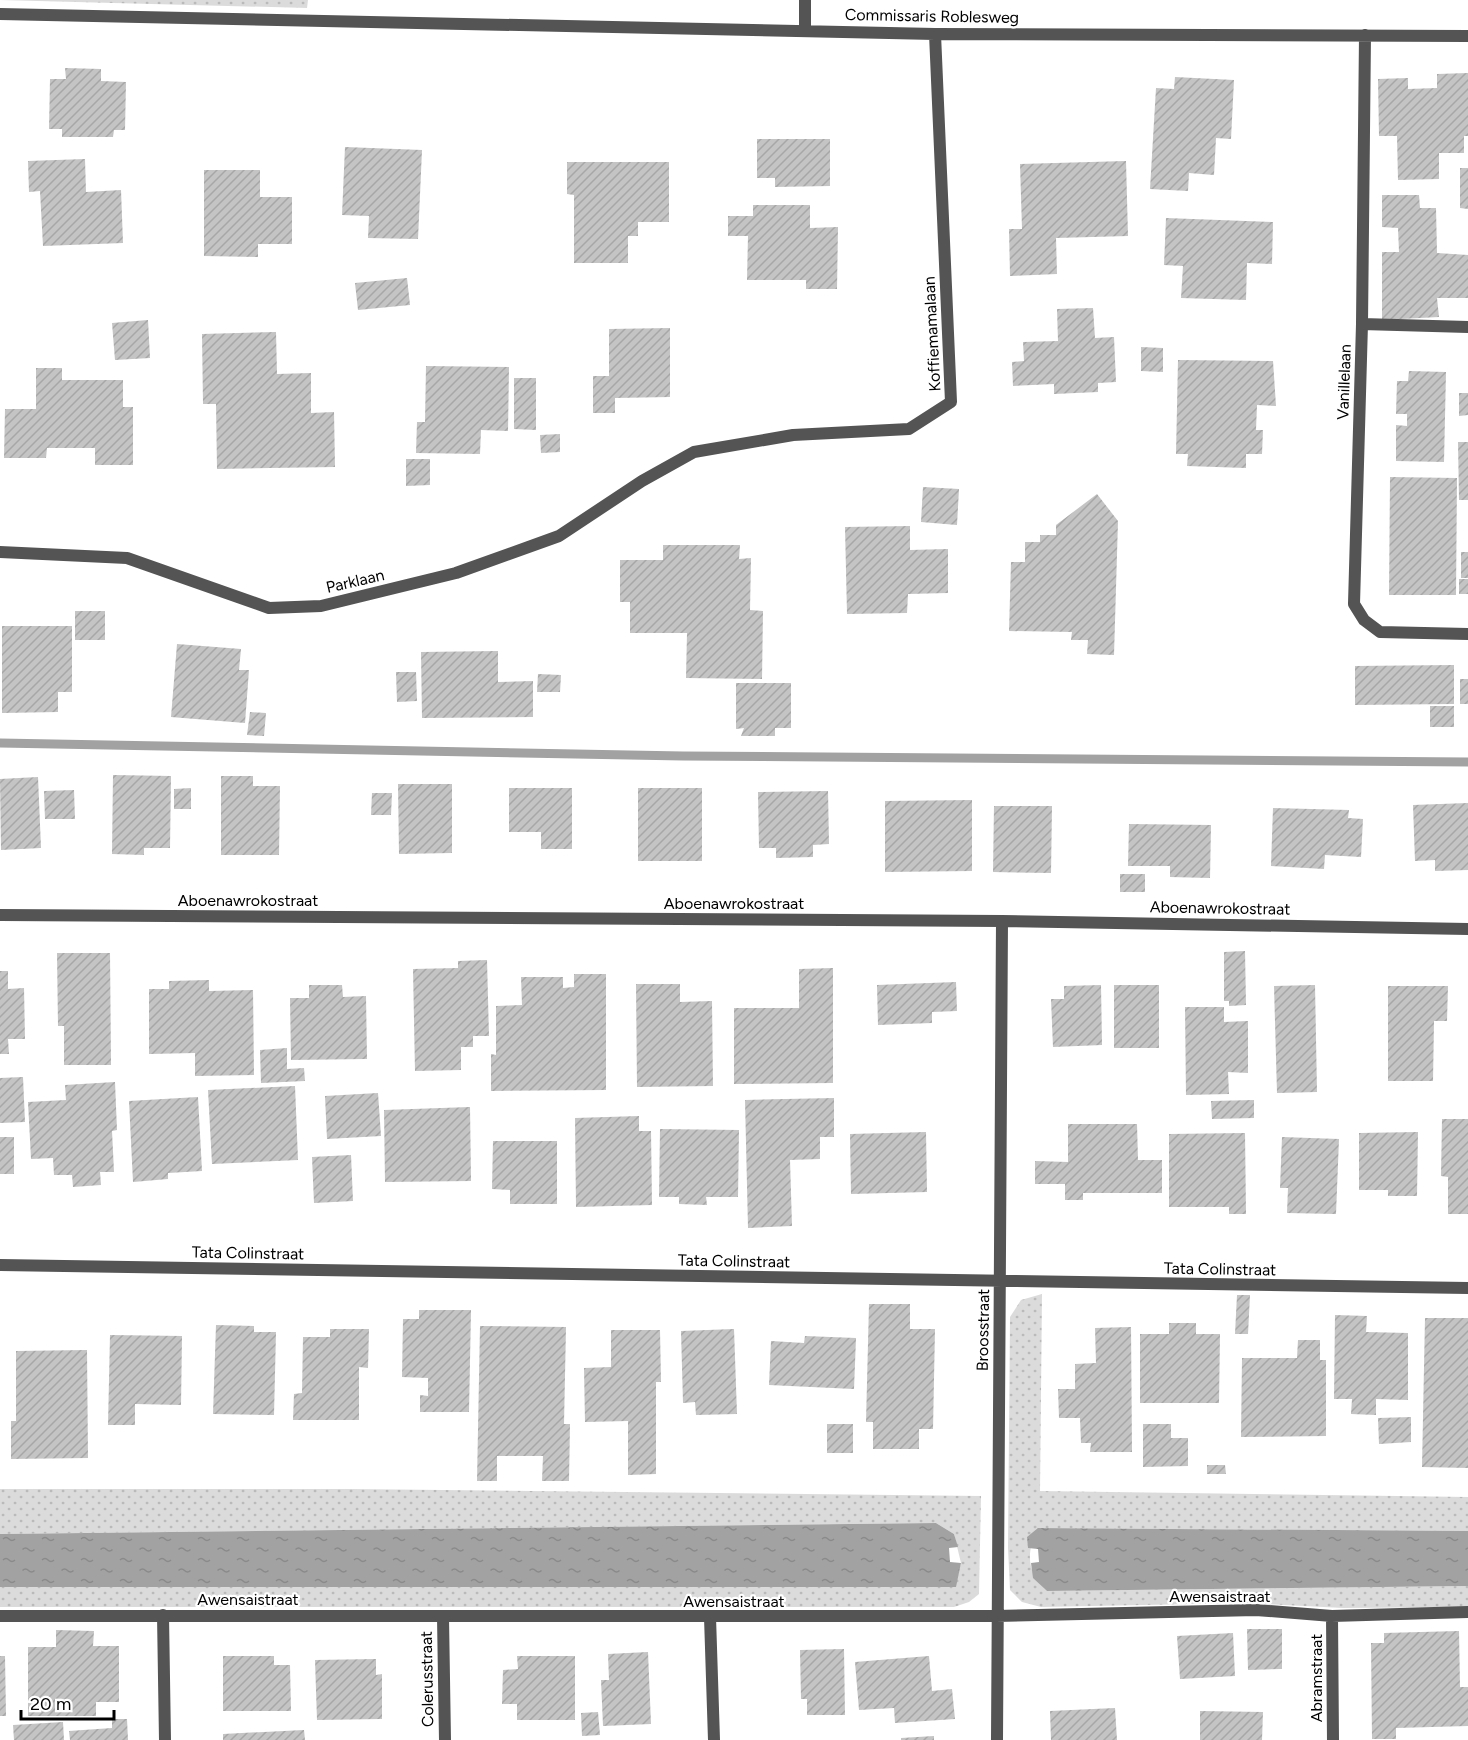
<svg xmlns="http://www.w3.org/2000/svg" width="1468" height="1740" font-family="Figtree,sans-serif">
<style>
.grass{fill:url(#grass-dots)}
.water{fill:url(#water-ripples)}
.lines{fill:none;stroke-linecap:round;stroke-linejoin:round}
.stream{stroke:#a2a2a2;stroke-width:9}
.building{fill:url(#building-hatch)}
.street{stroke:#545454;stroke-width:12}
.labels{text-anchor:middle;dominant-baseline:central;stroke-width:4.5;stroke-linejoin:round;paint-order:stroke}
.street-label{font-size:16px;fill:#000;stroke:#fff}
</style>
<defs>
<pattern id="grass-dots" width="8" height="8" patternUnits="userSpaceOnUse" patternTransform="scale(1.5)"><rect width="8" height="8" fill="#dbdbdb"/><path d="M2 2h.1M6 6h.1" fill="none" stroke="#bababa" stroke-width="1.8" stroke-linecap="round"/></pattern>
<pattern id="water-ripples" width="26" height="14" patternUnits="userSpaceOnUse" patternTransform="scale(1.5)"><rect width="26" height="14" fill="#a2a2a2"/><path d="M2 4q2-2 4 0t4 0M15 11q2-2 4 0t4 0" fill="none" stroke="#8a8a8a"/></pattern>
<pattern id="building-hatch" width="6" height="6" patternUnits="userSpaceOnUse" patternTransform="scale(1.5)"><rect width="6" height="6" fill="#c4c4c4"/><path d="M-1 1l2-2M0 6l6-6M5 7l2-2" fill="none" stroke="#a7a7a7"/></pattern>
</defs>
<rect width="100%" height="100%" fill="#fff"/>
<path class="grass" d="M0,0H308L307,8Z
M1042,1294L1040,1491L1468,1497V1531L1038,1528C1026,1553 1026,1571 1047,1591L1468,1586V1607L1343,1608L1245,1603L1041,1607L1022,1602L1010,1590L1008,1548L1010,1317L1021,1300Z
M0,1489H351L981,1496L979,1594L969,1602L954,1607H0V1587H955L961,1563L954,1534L936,1523L0,1534Z"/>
<path class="water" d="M936,1523L954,1534L958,1547L949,1548L950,1562L961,1563L956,1587H0V1534Z
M1038,1528L1468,1531V1586L1047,1591L1033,1578L1031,1563L1039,1562L1038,1549L1028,1548L1027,1537Z"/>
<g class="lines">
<path class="stream" d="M0,743L683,756L1468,762"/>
</g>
<path class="building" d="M65,68L101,69V81L126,82L125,130H114L113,137H62V129H49L50,79H66Z
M1468,73V136H1464V153H1439V179L1398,180L1397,136H1379L1378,79L1408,78V89L1437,88V74Z
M1175,77L1234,80L1231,139L1216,138L1214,175L1189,173L1188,191L1150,189L1156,88L1174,89Z
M757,139H830V186L775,187V178H757Z
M345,147L422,150L418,239L368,238L369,216L342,215Z
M85,159L86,192L121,190L123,243L43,246L40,191L29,192L28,161Z
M1126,161L1128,236L1056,238L1057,274L1010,276L1009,229H1022L1020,164Z
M567,162H669V222H638V236H628V263H574V195L567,194Z
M1460,168H1468V209L1460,208Z
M204,170H260V197H292V244H258V257L204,256Z
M1382,195H1419L1420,208H1436L1437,253L1468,255V298H1437L1439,317L1382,320V252H1399L1398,228L1382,227Z
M753,205H810V228L838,227L837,289H806V280H747L748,236H728V216H753Z
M1166,218L1273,222L1272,264L1247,263L1246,300L1181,298L1183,266L1164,265Z
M407,278L410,305L358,310L355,283Z
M1093,308L1095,338L1114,337L1116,382L1098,383V392L1054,394V384L1013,386L1012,362L1024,361L1023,342L1058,341L1057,309Z
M148,320L150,358L115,360L112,323Z
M670,328V397L615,398V413H593V376H609V329Z
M276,332L277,374L311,373V413L334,412L335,467L217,469L216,404H203L202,334Z
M1141,347L1163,348V372L1141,371Z
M1178,360L1273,361L1276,406L1257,405L1256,430H1263L1262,454H1246V468L1187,466L1188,454H1176Z
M426,366L509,367L508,431L481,430L480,454L416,453L417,422H425Z
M36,368H62V380H123V407H133V465H95V448H47L46,458H4L5,409H36Z
M1409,371L1446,372L1444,462L1396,461V425L1407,426V414H1396L1397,381H1408Z
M514,378H536V430L514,429Z
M1459,393H1468V415L1459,416Z
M560,434V452L541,453L540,435Z
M1458,442H1468V500H1459Z
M406,459H430V485L406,486Z
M1390,477L1457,478L1456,595H1389Z
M923,487L959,489L957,525L921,522Z
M1097,494L1118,521L1114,655L1087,654L1088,640H1071L1072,632L1009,631L1011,562H1025V542H1040V535H1056V525Z
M910,526V550L948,549V593L908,594L907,613L847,614L845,527Z
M663,545H740L739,559L751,558L750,610L763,611L762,679L686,678L687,633H630V602H620V560H663Z
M1461,552H1468V578H1461Z
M1459,579H1468V594H1459Z
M75,611H105V640H75Z
M2,626H72V692H58V712L2,713Z
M177,644L241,649L239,670H249L245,723L171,717Z
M498,651V682L533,681V717L422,718L421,652Z
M1454,665V704L1355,705V666Z
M396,672H416L417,701L397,702Z
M538,674L561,675L560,692H537Z
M1460,679H1468V704H1460Z
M736,683H791V728H775V736H741L744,728L736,729Z
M1430,706H1454V727H1430Z
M250,712L266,713L264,736L247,735Z
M113,775L171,776L170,848H144V855L112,854Z
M221,776H253V786H280L279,855H221Z
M38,777L41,848L1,850L0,779Z
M398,784H452V853L399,854Z
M191,788V809H174V789Z
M509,788H572V849H541V832H509Z
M638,788H702V861H638Z
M74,790L75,819H45L44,791Z
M828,791L829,844L813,845V857L776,858V848H759L758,792Z
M372,793H392L391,815H371Z
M972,800V871L885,872V801Z
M1468,803V870L1435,871V860L1415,861L1413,805Z
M994,806H1052L1051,873L993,872Z
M1273,808L1349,810L1348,818L1363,819L1361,857L1325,855L1324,869L1271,866Z
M1129,824L1211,825L1210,878L1170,877V866H1128Z
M1120,874H1145V892H1120Z
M1245,951L1246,1005L1229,1006V1001H1224V952Z
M57,953H110L111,1065H64V1026H58Z
M487,960L489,1036H473V1047H461V1070L415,1071L413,969L458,968V961Z
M833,968V1083L734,1084V1008H799V969Z
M0,971H8V989L24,988L25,1039H8L9,1054H0Z
M574,974H606V1090L491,1091V1054L496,1055V1006L522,1005L521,977H563V988L574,987Z
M209,980V991L253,990L254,1075L195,1076V1053L149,1054V989H169V981Z
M956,982L957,1011L932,1012V1023L878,1025L877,985Z
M636,984H680V1002L712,1001L713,1086L637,1087Z
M309,985H342L343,997L366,996L367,1059L291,1060L290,998H309Z
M1101,985L1102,1045L1053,1047L1051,999H1064V986Z
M1114,985H1159V1048H1114Z
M1315,985L1317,1092L1277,1093L1274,986Z
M1388,986H1448L1447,1021H1434L1433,1081H1388Z
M1185,1007H1224V1022L1248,1021V1073L1228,1072L1229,1094L1186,1095Z
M287,1048V1069L304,1068L305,1081L261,1083L260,1050Z
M23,1077L25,1122L0,1123V1078Z
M115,1082L117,1130L112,1131L114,1172H100L101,1185L73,1187L72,1175H54L53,1158L31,1159L28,1102L66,1100L65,1085Z
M295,1086L298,1160L212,1164L208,1090Z
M378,1093L381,1136L327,1139L325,1096Z
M198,1097L202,1171L168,1173V1179L133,1182L129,1101Z
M834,1098V1137H820V1159L790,1160L792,1226L748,1228L745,1100Z
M1254,1100V1118L1212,1119L1211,1101Z
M470,1107L471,1181L385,1182L384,1110Z
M639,1116V1131H651L652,1205L576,1207L575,1118Z
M1442,1119H1468V1214H1448V1177L1441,1176Z
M1068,1124H1137L1138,1160H1162V1193H1083V1200H1065V1184H1035V1161L1068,1162Z
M660,1129L739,1130L738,1197H706L707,1205L679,1204V1197H659Z
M926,1132L927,1192L851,1194L850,1134Z
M1418,1132L1417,1196H1388V1190H1359V1133Z
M1245,1133L1246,1214H1229V1207H1169V1134Z
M0,1137H14V1174H0Z
M1282,1137L1339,1139L1336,1214L1287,1213L1288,1188H1280Z
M493,1141H557V1204H510V1190L492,1189Z
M351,1155L353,1201L314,1203L312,1157Z
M1237,1295H1250L1248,1334H1235Z
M869,1304H910V1329H935L933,1429H919V1449H873V1422H866Z
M419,1310H471L469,1412H420V1395L428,1396V1378L402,1377L403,1319H419Z
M1335,1315L1367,1316L1366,1332L1408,1333V1400L1376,1399V1415L1351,1414L1352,1399H1334Z
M1425,1318H1468V1468L1422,1467Z
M1169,1323H1196V1334H1220L1219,1403H1140V1334H1169Z
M216,1325L254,1326V1332H276L274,1415L213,1414Z
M480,1326L566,1327L564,1424H570L569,1481H542L543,1456H497V1481H477Z
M1131,1327L1132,1452H1090L1091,1443H1081L1080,1418H1059L1058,1389H1075V1364L1096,1363L1095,1328Z
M330,1329H369L368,1368L359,1367V1420H293L294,1394L302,1393L303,1337H330Z
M734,1329L737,1414L696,1415L695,1402L683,1403L681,1331Z
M611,1330H660L661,1382H656V1474L628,1475V1421L585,1422L584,1368L611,1367Z
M110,1335L182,1336L181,1405L135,1404V1425H108Z
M805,1336L856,1338L854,1389L769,1385L771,1341L804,1343Z
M1298,1340H1320V1360H1326V1436L1241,1437L1242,1358H1297Z
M87,1350L88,1458L11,1459V1421H16V1351Z
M1411,1417V1442L1379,1444L1378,1418Z
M827,1424H853V1453H827Z
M1143,1424H1171V1438H1188V1466L1143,1467Z
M1207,1465H1225L1226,1474H1207Z
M1247,1629H1282V1669L1248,1670Z
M56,1630L94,1631L93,1646H119V1702H96V1716H28V1647H56Z
M1459,1631L1460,1687H1468V1726L1396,1728V1739H1372L1371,1643H1384V1633Z
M1233,1633L1235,1676L1180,1679L1177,1636Z
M844,1649L845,1715H807V1699H801L800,1650Z
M648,1652L651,1724L603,1726L601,1680H609L608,1654Z
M0,1656H5L6,1716H0Z
M223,1656H274V1665H290L291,1711H223Z
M517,1656H575V1720H517V1704H502L503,1670L518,1669Z
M929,1656L932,1691L952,1689L955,1719L895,1723L894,1708L859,1710L855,1662Z
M376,1659V1675L382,1674V1719L317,1720L315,1660Z
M1115,1708L1117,1740H1051L1050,1711Z
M1200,1711L1263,1712L1262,1740H1200Z
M598,1712L600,1735L582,1736L581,1713Z
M112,1719H127L128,1740H70L69,1731L112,1728Z
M63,1722L64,1740H14L13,1725Z
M304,1730L305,1740H223V1734Z
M934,1736V1740H901V1738Z"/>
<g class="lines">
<path class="street" d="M805,0V31
M0,14L935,34L1468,36
M1365,35L1362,324L1354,604L1364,620L1380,632L1468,634
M1362,324L1468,327
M0,552L127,558L269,608L321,606L456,573L559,536L642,481L694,452L793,435L909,429L951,402L935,34
M0,915L1002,921L1468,929
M0,1265L1468,1288
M163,1615L165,1740
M0,1616H996L1256,1610L1332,1616L1468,1612
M1332,1616L1333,1740
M443,1617L445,1740
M710,1617L714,1740
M997,1740L1002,921"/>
</g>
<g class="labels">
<g class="street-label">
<text transform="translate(932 16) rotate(1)">Commissaris Roblesweg</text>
<text transform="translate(932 334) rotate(-93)">Koffiemamalaan</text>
<text transform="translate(1344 382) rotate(-88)">Vanillelaan</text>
<text transform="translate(355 581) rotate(-13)">Parklaan</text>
<text x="248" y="900">Aboenawrokostraat</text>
<text x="734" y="903">Aboenawrokostraat</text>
<text transform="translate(1220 908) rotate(1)">Aboenawrokostraat</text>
<text transform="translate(248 1253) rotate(1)">Tata Colinstraat</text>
<text transform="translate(734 1261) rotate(1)">Tata Colinstraat</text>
<text transform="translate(1220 1269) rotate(1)">Tata Colinstraat</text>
<text transform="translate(983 1330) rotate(-89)">Broosstraat</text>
<text x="1220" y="1596">Awensaistraat</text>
<text x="248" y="1599">Awensaistraat</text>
<text x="734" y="1601">Awensaistraat</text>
<text transform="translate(1316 1678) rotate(-90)">Abramstraat</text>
<text transform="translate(427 1679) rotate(-91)">Colerusstraat</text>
</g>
</g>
<path d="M21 1710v9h93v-9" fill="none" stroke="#000000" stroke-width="3"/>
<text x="30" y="1710" font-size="18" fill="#000000" stroke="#ffffff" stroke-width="4.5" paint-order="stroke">20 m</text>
</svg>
